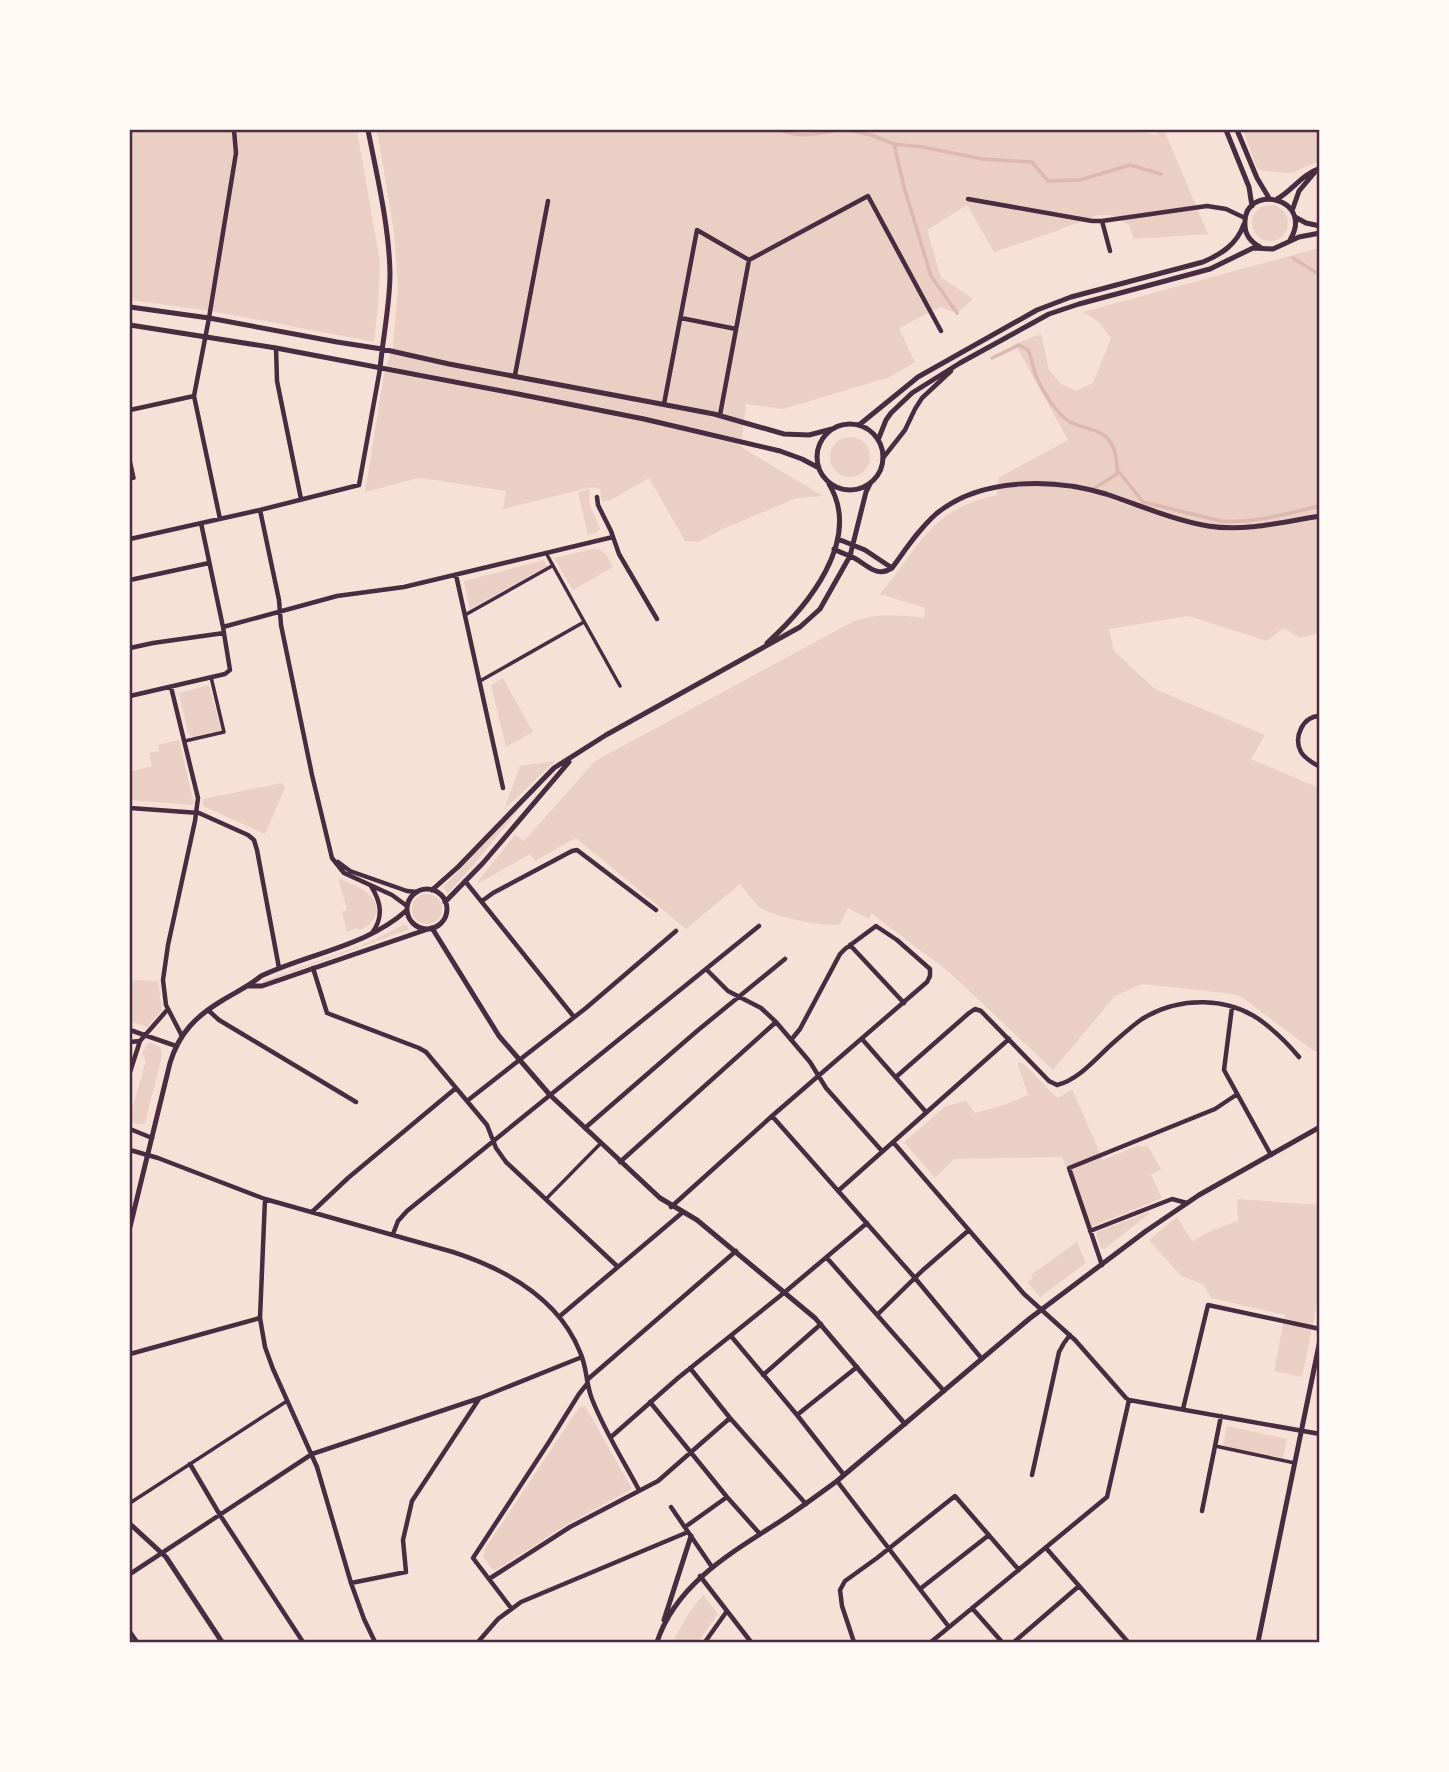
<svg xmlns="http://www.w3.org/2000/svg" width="1449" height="1772" font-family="Helvetica,sans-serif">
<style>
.green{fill:#ebcfc5}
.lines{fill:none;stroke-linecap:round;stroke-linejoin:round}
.stream{stroke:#dcb8b0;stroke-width:3.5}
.pedestrian{stroke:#4a2c40;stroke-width:3.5}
.minor{stroke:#4a2c40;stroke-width:4.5}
.tertiary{stroke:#4a2c40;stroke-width:5}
.neatline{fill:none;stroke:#4a2c40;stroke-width:2.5}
</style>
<rect width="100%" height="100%" fill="#f7e1d7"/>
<path class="green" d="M130,130H357L380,262L378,306L374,342L217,312L130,300Z
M377,130H1131L1157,135L1158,130H1164L1208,234L1134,239L1129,225L1112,215H1098L1048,234L994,252L967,205L927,230L941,277L973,299L957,313L940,307L899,328L915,362L890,377L783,409L746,404L741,447L823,496L797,498L723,529L699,542L685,541L649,478L609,501L607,500L602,502L600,489L592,487L503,509L506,491L428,479L418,478L365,492L384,374L393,346L398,288L394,232Z
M1243,130H1319V161L1292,173L1264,171L1257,168Z
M1252 223a18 18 0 1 1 36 0a18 18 0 1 1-36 0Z
M1319,248V633L1300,638L1283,628L1267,641L1188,616L1109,629L1114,651L1155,689L1265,735L1251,759L1319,788V1051H1314L1240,996L1234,994L1142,984L1115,996L1053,1070L949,972L871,913L869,919L848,908L840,924C826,928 769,916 758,906C752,900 746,891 740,884L686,929L576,838L535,861L530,854L479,883L478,881L515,835L524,841L595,761L854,621C880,613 898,615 924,618L925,608L880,594C921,546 928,510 997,495L998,478L1068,440L1015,344L1041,334L1049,370L1060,383L1076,391L1093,383L1111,338L1099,322L1083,312Z
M830 457a20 20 0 1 1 40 0a20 20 0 1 1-40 0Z
M590,489L589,503L600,529L596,533L588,535L578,492Z
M593,549C605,548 608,558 613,567L573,590L554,558Z
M544,560L547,566L470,609L464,583L465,581Z
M503,678L533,732L506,747L491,685Z
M209,685L221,730L193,737L188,733L179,693Z
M179,740L194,804L193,805L130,800V772L152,766L149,753L159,751L158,745Z
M555,761L510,804L505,807L520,766Z
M282,783L285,788L265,834L203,806V799Z
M524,803L476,862L448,893L443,887Z
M338,878C352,884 382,894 376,914C373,922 367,927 360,930L356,928L347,932L342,912L347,910Z
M412 909a15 15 0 1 1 30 0a15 15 0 1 1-30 0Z
M405,924L409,929L262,983V981L368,943Z
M130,980L158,981L162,1010L147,1027L130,1021Z
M150,1042L160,1047L162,1053L161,1060L145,1123L138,1124L130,1122V1105H133L146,1061L142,1054L147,1044Z
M1018,1062L1024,1064L1056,1097L1058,1098L1072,1089L1103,1160L1139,1145L1142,1147L1147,1145L1161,1169L1151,1175L1162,1198L1091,1227L1070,1166L1066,1167L1062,1157L954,1159L935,1178L904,1142L946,1106L966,1101L975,1113L1004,1105L1028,1095L1018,1066Z
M1237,1199L1319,1205V1294L1302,1377L1274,1371L1285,1315L1211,1298L1204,1285L1180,1275L1149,1240L1177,1217L1192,1241L1213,1230L1238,1221Z
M1149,1212V1214L1104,1249L1101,1248L1096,1234L1097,1232Z
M1077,1242L1086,1263L1040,1297L1027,1282L1033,1278L1031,1275Z
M585,1406L632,1489L566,1525L499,1568L496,1570L491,1568L483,1556L485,1549L576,1412L580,1407Z
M1227,1426L1287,1439L1283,1458L1223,1446Z
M703,1595L718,1614L698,1642H672L691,1610Z"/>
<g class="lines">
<path class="stream" d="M777,130C783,131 789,133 795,134C806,136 826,133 837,130
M848,130L871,135L894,144L923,147L982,159L1032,162L1048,181L1080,180L1130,165L1161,174
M894,144L904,187L931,276L957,313
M1293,258L1320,275
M992,358L1019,345L1028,350C1032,358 1033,368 1036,376C1041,387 1048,400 1056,409C1068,425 1076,424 1093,430C1114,436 1118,455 1117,474L1093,489
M1119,472L1143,502L1221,521C1253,524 1288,513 1320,506"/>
<path class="pedestrian" d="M130,460L134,478L130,479
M546,553L620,686
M465,615L552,566
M480,681L584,622
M185,741L224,732L211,677
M546,1199L601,1143
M1215,1446L1295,1463
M130,1503L287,1401"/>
<path class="minor" d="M968,199L1092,221H1102L1207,206L1226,209L1245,218
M1102,221L1110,251
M749,260L868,196L941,331
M681,318L736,329
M276,348L277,381L301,499
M515,375L548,201
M664,404L697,230L749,260
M130,410L194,396
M720,415L749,260
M883,458L905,430L915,409L922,398L951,371
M597,497L598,505L611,531L619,554L657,619
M260,510L279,600L281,625L312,775L332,858L344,873L392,895L407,906
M220,519L194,396L209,318L236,153L234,130
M130,539L260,510L359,485L380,369
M456,575L503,788
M130,580L209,563
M223,627L337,596L404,587L613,537
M130,648L153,643L224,633
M171,687L198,798L195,821L168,945L163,980L166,1005L182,1036
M130,696L225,674L230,670L223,627L201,523
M1320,716C1303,716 1293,737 1301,752C1305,759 1313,763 1320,767
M130,808L199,813L248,835L254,840L257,850L279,968
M338,862L350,871L407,891L417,892
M465,881L574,1017
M371,886C381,902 384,917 372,933
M482,901L493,893L572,851L577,850L656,910
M850,945L904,1003
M313,968L327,1013L419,1048L426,1052L487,1125L496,1148L506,1162L618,1267
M706,969L728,991L761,1008L776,1022L810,1062L826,1088L882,1151
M1232,1007L1224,1070L1271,1155
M208,1010L219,1020L356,1102
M130,1030L176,1046
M862,1039L926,1112
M130,1042L140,1041
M130,1072L140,1041L168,1009
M896,1077L969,1013L975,1009L981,1011L1049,1081L1057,1085C1079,1080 1097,1057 1113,1043C1122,1035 1132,1026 1142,1019C1179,996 1230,996 1264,1023C1277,1033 1289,1045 1299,1057
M467,1101L586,1008L676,931
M772,1116L915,1278L982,1359
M585,1128L697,1031L785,959
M130,1129L152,1138
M893,1142L1024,1294L1075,1340L1126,1398L1129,1400L1320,1434
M130,1150L158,1158L265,1199L453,1252C505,1269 559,1299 580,1352C587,1367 586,1384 592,1399C604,1430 623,1460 639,1490
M620,1162L776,1022
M838,1191L1009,1039
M265,1199L260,1318L265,1347L273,1369L317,1467L351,1583L364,1619L375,1642
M671,1207L772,1116L927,982L930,976V969L897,940L876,926L845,949L840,954L800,1029L791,1040
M312,1212L348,1178L456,1088
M1090,1231L1172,1199L1187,1203
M393,1234L398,1221L407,1211L759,926
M827,1258L944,1391
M1102,1265L1069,1168L1215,1109L1236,1095
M878,1314L923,1270L969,1230
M560,1316L683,1212
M731,1336L797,1415L844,1475
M130,1354L260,1318
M690,1368L730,1418L806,1504
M763,1375L821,1324
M587,1380L736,1251
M650,1402L727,1497L760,1534
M1183,1409L1208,1305L1320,1329
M797,1415L857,1367
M611,1437L678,1378L785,1292L867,1223
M190,1464L220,1515L303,1642
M1032,1475L1059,1352L1064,1343L1070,1335
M837,1481L949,1627
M671,1507L712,1567
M1202,1511L1221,1416
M685,1527L727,1497
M1046,1548L1128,1642
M130,1574L312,1454L480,1398L582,1357
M700,1576L751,1642
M489,1579L570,1527L658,1481L730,1418
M351,1583L406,1572L403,1540L412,1501L479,1399
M920,1589L989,1535
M511,1608L473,1558L549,1442L579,1394L587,1384
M972,1608L1002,1642
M130,1632L137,1642
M478,1642L498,1619L521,1602L688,1532
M705,1642L727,1611
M854,1642L842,1606L840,1590L845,1581L877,1558L955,1496L1019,1570
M931,1642L1107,1497L1129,1400
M1014,1642L1079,1586"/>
<path class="tertiary" d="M368,130C377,176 389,225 390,273C390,305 383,336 380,369
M1226,130L1249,187L1252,206
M1237,130L1257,178L1269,198
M1277,199C1293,190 1301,175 1320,168
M1292,211L1299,191L1315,172
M1295,217L1306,223L1320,226
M1260,247C1251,242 1245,235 1245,225C1242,182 1316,197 1290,240
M130,307L209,318L337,342L382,349L449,364L714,414L784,434L809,435L832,429
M130,325L276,348L513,393L644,419L780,451L802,459L819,468
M817 457a33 33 0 1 1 66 0a33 33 0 1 1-66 0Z
M859,425L918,377L1037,310L1071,297L1203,262C1222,254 1237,244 1244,224
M878,440L886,420L891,413L912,393L960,363L1049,314L1079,304L1210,269L1253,248L1273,249L1299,237L1320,233
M838,539L865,550L892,568
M834,549C841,553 849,555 856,559C868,566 878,578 892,568C906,549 919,529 936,514C980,477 1054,478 1106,494C1139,505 1173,520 1208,526C1245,532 1283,522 1320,516
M767,643C807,607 863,540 829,484
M407 909a20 20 0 1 1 40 0a20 20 0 1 1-40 0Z
M432,890L458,867L554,768L606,735L800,627L820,609L850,556L866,492L871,482
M445,902L483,863L569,762
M432,928L499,1036L550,1095L660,1198L697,1220L815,1318L905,1424
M249,986H262L431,928
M130,1227L170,1063C179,1033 196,1016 223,1000C236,992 249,986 261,976C309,953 366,947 407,910
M130,1524L166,1557L222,1642
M664,1620L691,1536
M657,1642C676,1584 731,1553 779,1522C799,1509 818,1495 837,1481L1029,1319L1146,1231L1199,1195L1320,1127
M1258,1642L1320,1340"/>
</g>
<rect width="1449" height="1772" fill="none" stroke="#fffaf5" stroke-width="262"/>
<rect x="131" y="131" width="1187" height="1510" class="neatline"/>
</svg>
